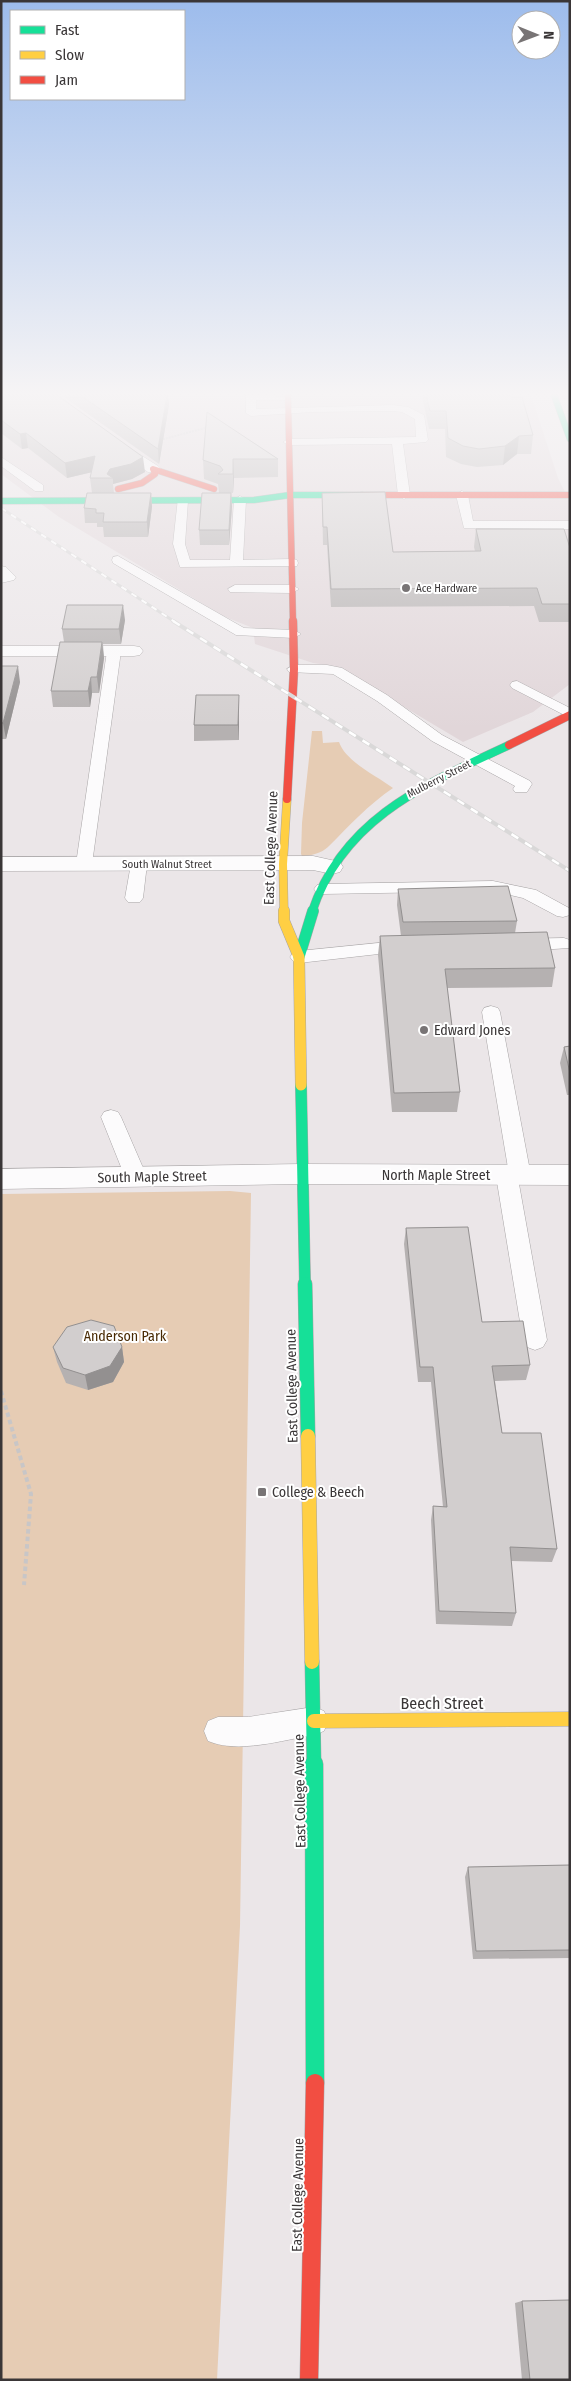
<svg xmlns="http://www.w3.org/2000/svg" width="571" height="2381" font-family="'Fira Sans Condensed',sans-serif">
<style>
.built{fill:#e1d6d9}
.green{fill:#e6ccb4}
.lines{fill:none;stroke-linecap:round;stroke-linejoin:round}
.lane-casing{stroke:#a8a5a6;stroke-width:1}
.street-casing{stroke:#a8a5a6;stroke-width:1}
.fast-far4-casing{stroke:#a8a5a6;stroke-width:7}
.fast-far3-casing{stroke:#a8a5a6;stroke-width:9}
.fast-far2-casing{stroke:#a8a5a6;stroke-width:12}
.fast-far1-casing{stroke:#a8a5a6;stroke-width:15}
.fast-casing{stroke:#a8a5a6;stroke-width:19}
.slow-far2-casing{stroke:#a8a5a6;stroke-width:9}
.slow-far1-casing{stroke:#a8a5a6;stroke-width:12}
.slow-casing{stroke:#a8a5a6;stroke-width:15}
.jam-far2-casing{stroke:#a8a5a6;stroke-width:7}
.jam-far1-casing{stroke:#a8a5a6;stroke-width:9}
.jam-casing{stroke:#a8a5a6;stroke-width:19}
.path-far1{stroke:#c8c6c7;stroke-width:2;stroke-dasharray:2 1;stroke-linecap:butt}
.path{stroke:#c8c6c7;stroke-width:4;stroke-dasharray:4.5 3;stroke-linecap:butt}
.lane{fill:#fcfbfc;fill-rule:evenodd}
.street{fill:#fcfbfc;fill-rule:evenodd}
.fast-far4{stroke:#16e098;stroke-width:6}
.fast-far3{stroke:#16e098;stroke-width:8}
.fast-far2{stroke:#16e098;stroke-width:11}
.fast-far1{stroke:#16e098;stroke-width:14}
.fast{stroke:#16e098;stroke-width:18}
.slow-far2{stroke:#ffcf43;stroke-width:8}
.slow-far1{stroke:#ffcf43;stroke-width:11}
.slow{stroke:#ffcf43;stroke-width:14}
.jam-far2{stroke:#f24e42;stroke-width:6}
.jam-far1{stroke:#f24e42;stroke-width:8}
.jam{stroke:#f24e42;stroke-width:18}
.rail-far1-casing{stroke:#d9d8d8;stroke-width:3}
.rail-casing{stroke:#d9d8d8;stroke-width:4}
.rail-far1{stroke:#fff;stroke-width:2;stroke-dasharray:6;stroke-linecap:butt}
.rail{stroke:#fff;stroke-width:2.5;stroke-dasharray:8;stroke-linecap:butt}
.wall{fill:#b5b1b1}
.shaded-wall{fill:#939090}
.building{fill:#d2cece;stroke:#939090}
.poi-dot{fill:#787475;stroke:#fff;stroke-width:2}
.labels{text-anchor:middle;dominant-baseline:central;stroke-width:4;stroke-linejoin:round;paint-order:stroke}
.far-poi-label{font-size:11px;fill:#3a3637;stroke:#fff;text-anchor:start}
.far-street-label{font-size:11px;fill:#3a3637;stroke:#fff}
.street-label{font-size:14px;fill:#3a3637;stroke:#fff}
.poi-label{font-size:14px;fill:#3a3637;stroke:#fff;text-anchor:start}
.park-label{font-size:14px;fill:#482a04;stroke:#fff}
.near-street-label{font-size:16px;fill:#3a3637;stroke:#fff}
</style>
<rect width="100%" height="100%" fill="#ebe6e8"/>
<path class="built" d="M1,395H531L558,478L570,502V684L533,712L463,742L335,666L313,663L255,644L253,628L223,616L59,517L1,474Z"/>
<path class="green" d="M312,731H322L323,743L339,742C346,762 377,776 393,788C368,805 349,826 328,847C322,853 310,856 302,856L301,854L302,823Z
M230,1191L251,1193L240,1926L217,2380H1V1194Z"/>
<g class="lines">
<g class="lane-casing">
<path id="lane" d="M246,395L293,397L288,400H256V409L393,405L408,407L424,415L428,440L426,442L403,444L410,495L404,499L398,495L392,444L289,445L283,442L289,439L416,437L415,419L402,412L393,411L312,412L251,416L246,413Z
M1,457L43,485V491H35L1,466Z
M462,491L468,495L473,521H570V529L464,528L456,495Z
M240,496L246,500L243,560L292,559L297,560L298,563L297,566L180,567L173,544L178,498H186L188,501L185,544L190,560H230L234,500Z
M118,556L244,628L294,630L301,634L294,638L236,635L113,563L112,560L113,557Z
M1,566L6,567L16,577L14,580L1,583Z
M235,585H292L299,589L292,593L230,592L228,589Z
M114,647L121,651L92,864L90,868H78L76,864L107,651Z
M294,665H327L342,668L387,695L442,735L530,781L532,784L527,792H515L513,789L515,786L432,741L377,701L333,674L289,672L287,669Z
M517,681L570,708V718L512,688L510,685L512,682Z
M139,859L145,860L147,864L143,898L140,902H128L125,898L131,864L133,860Z
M493,881L536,890L569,908L570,915L563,917L557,916L523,898L493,891L323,894L317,893L314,889L317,885L323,884Z
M564,938L570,940V948L521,951L515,949L512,945L515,941L521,939Z
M408,940L414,942L417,946L414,950L299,963L293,961L290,957L293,953L299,951Z
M491,1006L498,1008L500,1012L531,1176L527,1182L519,1184L547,1340L543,1347L535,1350L527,1347L523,1340L496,1176L500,1170L508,1168L482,1012L484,1008Z
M111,1110L118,1112L121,1117L147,1177L143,1183L136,1185L129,1183L125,1177L101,1117L104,1112Z
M314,1707L324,1711L328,1721L324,1731L314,1735C282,1740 239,1754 208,1741L204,1731L208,1721L218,1717H248Z"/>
</g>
<g class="street-casing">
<path id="street" d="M112,437L158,466L161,469L158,472H148L107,444L105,441Z
M1,646H134L140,647L143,651L140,655L134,656H1Z
M313,856L340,862L343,867L340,872L332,874L313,870L1,871V857Z
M302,1164L570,1165V1185L302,1184L1,1189V1169Z"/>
</g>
<g class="fast-far4-casing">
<path id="fast-far4" d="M554,395L570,439
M1,501L254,500L290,495H362"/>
</g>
<g class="fast-far3-casing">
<path id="fast-far3" d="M312,912C343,818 426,784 509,745"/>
</g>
<g class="fast-far2-casing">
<path id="fast-far2" d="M299,957L313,911
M301,1085L305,1286"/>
</g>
<g class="fast-far1-casing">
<path id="fast-far1" d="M305,1284L308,1436
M312,1662L314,1765"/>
</g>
<g class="fast-casing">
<path id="fast" d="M314,1764L315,2083"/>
</g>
<g class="slow-far2-casing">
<path id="slow-far2" d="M284,912L283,864L287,799"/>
</g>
<g class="slow-far1-casing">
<path id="slow-far1" d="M284,911V921L299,957L301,1085"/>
</g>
<g class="slow-casing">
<path id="slow" d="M308,1436L312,1662
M314,1721L570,1719"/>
</g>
<g class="jam-far2-casing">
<path id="jam-far2" d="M288,395L293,622
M118,489L142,483L155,474L153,469L214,489
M362,495H570"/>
</g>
<g class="jam-far1-casing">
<path id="jam-far1" d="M509,745L570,715
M287,799L294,669L293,621"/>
</g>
<g class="jam-casing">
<path id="jam" d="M309,2380L315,2083"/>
</g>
<path class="path-far1" d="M160,440L209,427"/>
<path class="path" d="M1,1391L31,1494L24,1585"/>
<use href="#lane" class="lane"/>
<use href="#street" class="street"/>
<use href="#fast-far4" class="fast-far4"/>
<use href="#fast-far3" class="fast-far3"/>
<use href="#fast-far2" class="fast-far2"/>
<use href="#fast-far1" class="fast-far1"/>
<use href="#fast" class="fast"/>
<use href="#slow-far2" class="slow-far2"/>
<use href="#slow-far1" class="slow-far1"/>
<use href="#slow" class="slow"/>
<use href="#jam-far2" class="jam-far2"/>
<use href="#jam-far1" class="jam-far1"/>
<use href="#jam" class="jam"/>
<g class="rail-far1-casing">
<path id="rail-far1" d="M1,508L175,622"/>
</g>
<g class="rail-casing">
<path id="rail" d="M173,621L570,871"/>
</g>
<use href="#rail-far1" class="rail-far1"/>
<use href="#rail" class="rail"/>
</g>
<path class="wall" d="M1,395L145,472L132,479L113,484L114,493H151L152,507L148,537H104L103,527H97V523H85L84,508L92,493L90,478L92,472L67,478L28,448L22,449L1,433Z
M61,395H168L169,405L159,464Z
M423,395L511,397L533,435L531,454H517L503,465L477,467L461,464L446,457L445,429H429L423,401Z
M207,412L278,459V477L234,478L233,493H231L232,507L229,545H200L199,530L219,493L218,484L204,479L203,460Z
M322,493L393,552L475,551L474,547L476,529L570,548V622H539L534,606L331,607L327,545H323Z
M125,620L121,644H103L104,658L99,693H92L90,707H53L51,691L64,642L62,629Z
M1,666L20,682L6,739H1Z
M239,711V740L194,741V725Z
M398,889L517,921L515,933L555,968L552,987L447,988L460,1092L457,1112H392L378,955L380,936H401L397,905Z
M570,1046V1095H567L560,1063L564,1047Z
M406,1228L482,1322L530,1365L526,1380L495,1381L502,1433L557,1549L552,1562L511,1561L516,1613L512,1626L436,1624L431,1520L433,1506L443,1507L431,1382H418L404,1244Z
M53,1347H122L124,1362L113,1382L88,1390L66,1383L57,1362Z
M570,1865V1958L473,1959L465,1877L468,1867Z
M522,2301L570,2380H522L515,2303Z"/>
<path class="shaded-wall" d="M167,395H168L169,405L159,464L158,449Z
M26,433L28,448L22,449L20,434Z
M519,436L517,454L503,465L505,446Z
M95,456L97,471L67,478L65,463Z
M143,457L145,472L132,479L113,484V478L107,474L110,469Z
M233,459L234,478L233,493Z
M151,493L152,507L148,537L147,522Z
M231,493L232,507L229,545V530Z
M123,605L125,620L121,644L119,629Z
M102,642L104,658L99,693L97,677Z
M18,666L20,682L6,739L3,723Z
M91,677L92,693L90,707L88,691Z
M239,695V740L238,725Z
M122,1347L124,1362L113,1382L88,1390L85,1375Z"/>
<path class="building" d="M1,395H57L143,457L131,464L110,469L107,474L113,478H90L95,456L65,463L26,433L20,434L1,420Z
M80,395H167L158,449Z
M426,395H510L511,397H522L533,435L519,436L505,446L479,449L463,446L448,438L446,411H430Z
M207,412L278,459H233V474H218L223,470L220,466L203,460Z
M385,492L393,552L481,551L476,529H564L570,548V604H542L537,588L331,589L327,527H323L322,493Z
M87,493H151L147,522H103L104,513H96V509L84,508Z
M202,493H231L229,530H199Z
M67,605H123L119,629H62Z
M60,642H102L97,677H91L88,691H51Z
M1,666H18L3,723H1Z
M196,695H239L238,725H194Z
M508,886L517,921L403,922L398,889Z
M547,932L555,968L445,969L460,1092L394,1093L380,936Z
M570,1046V1073L564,1047Z
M468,1227L482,1322L523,1321L530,1365L492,1366L502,1433H541L557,1549L510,1547L516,1613L439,1611L433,1506L447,1507L433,1367H420L406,1228Z
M91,1320L114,1326L122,1347L110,1366L85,1375L63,1368L53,1347L67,1327Z
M570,1865V1950L476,1951L468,1867Z
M570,2300V2380H530L522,2301Z"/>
<linearGradient id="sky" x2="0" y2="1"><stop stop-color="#9dbcec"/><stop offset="0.54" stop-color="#f6f4f5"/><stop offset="1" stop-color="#f6f4f5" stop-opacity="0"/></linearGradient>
<rect width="571" height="729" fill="url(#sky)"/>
<g class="poi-dot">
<circle cx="406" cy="588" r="5"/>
<circle cx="424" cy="1030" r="5"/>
<rect x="257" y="1487" width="10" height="10" rx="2.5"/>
</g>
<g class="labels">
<g class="far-poi-label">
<text x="416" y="588">Ace Hardware</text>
</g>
<g class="far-street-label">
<text transform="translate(439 779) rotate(-27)">Mulberry Street</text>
<text x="167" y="864">South Walnut Street</text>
</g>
<g class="street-label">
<text transform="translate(271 848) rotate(-88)">East College Avenue</text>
<text x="436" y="1175">North Maple Street</text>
<text transform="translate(152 1177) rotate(-1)">South Maple Street</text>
<text transform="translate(292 1386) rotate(-91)">East College Avenue</text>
<text transform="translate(300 1791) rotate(-91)">East College Avenue</text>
<text transform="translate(298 2195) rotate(-89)">East College Avenue</text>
</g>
<g class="poi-label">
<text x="434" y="1030">Edward Jones</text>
<text x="272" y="1492">College &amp; Beech</text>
</g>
<g class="park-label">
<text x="125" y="1336">Anderson Park</text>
</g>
<g class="near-street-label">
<text x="442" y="1703">Beech Street</text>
</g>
</g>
<rect width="571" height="2381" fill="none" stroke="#3a3637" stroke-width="5"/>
<rect x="10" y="10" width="175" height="90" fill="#ffffff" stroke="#b0afaf"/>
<rect x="20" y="26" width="25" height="8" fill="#16e098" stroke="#b0afaf"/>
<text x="55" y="35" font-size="15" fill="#3a3637">Fast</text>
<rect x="20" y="51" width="25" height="8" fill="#ffcf43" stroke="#b0afaf"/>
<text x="55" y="60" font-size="15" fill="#3a3637">Slow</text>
<rect x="20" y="76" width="25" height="8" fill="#f24e42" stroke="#b0afaf"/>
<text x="55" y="85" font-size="15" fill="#3a3637">Jam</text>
<g transform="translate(536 35) rotate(91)"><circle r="24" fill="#ffffff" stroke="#b0afaf"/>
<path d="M0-4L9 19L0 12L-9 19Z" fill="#787475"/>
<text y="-8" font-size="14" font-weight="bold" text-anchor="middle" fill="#3a3637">N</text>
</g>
</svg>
